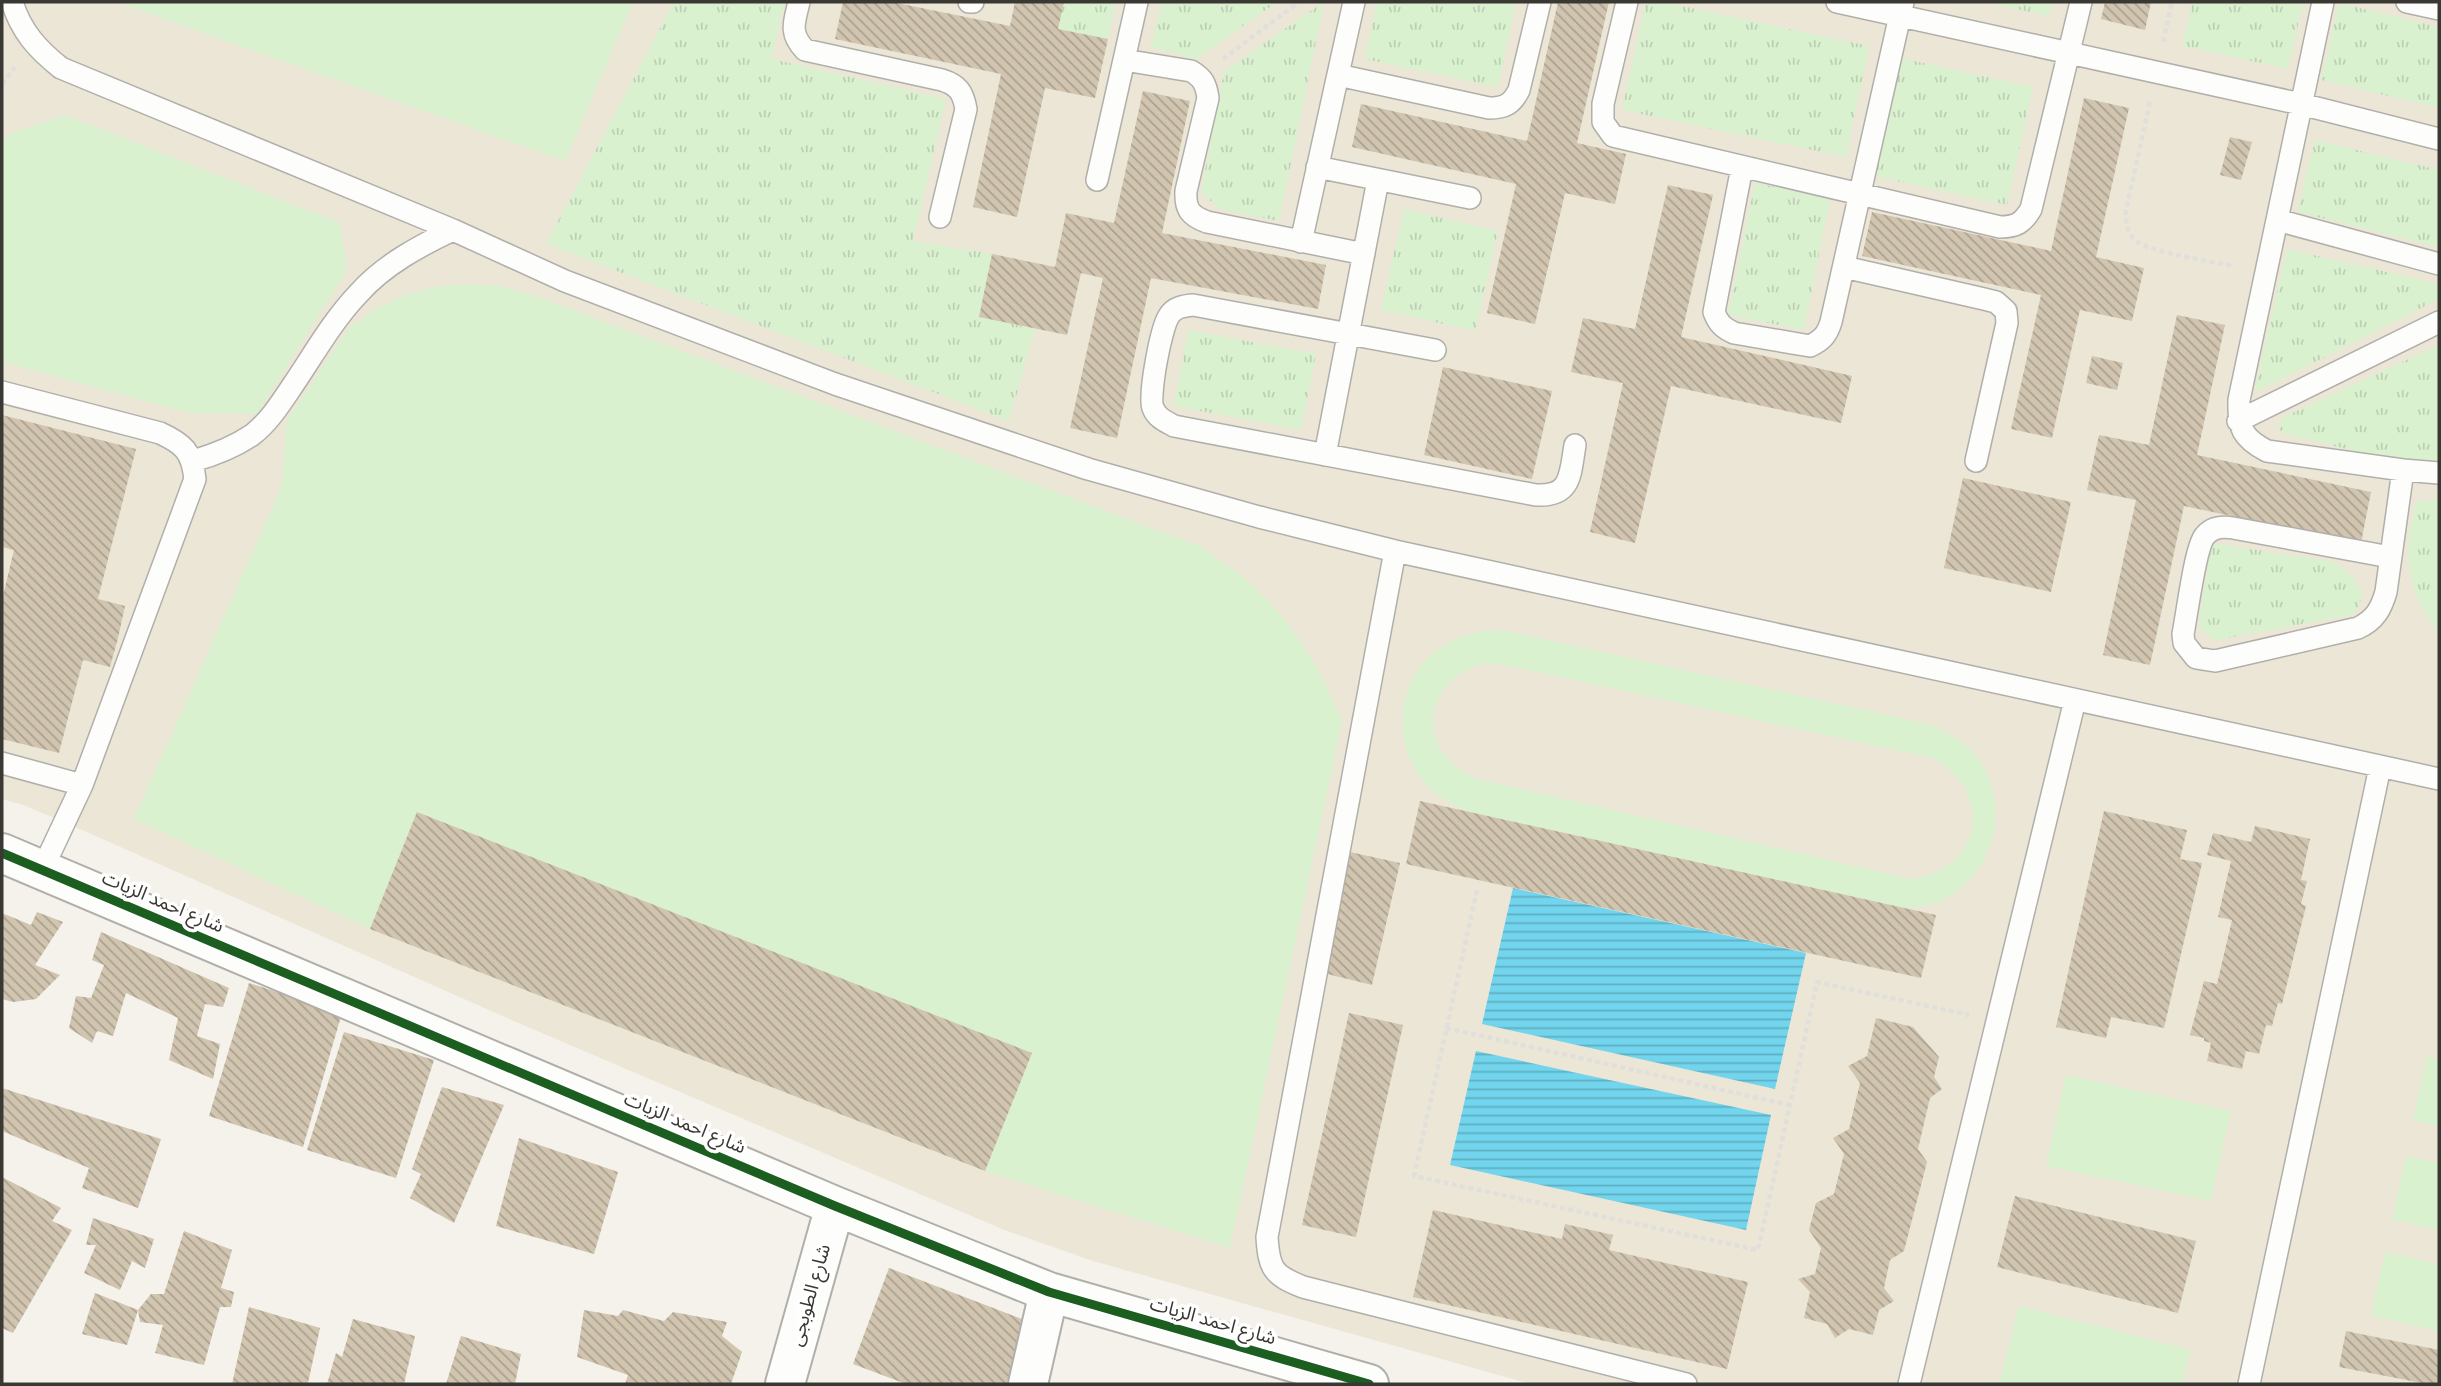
<svg xmlns="http://www.w3.org/2000/svg" width="2441" height="1386" font-family="'Nunito Sans','Noto Sans Arabic',sans-serif">
<style>
.education{fill:#ece6d7}
.grass{fill:url(#grass-tufts)}
.green{fill:#daf1d0;fill-rule:evenodd}
.water{fill:url(#water-rules)}
.building{fill:url(#building-back-hatch)}
.lines{fill:none;stroke-linecap:round;stroke-linejoin:round}
.service-casing{stroke:#b1afaa;stroke-width:24}
.minor-casing{stroke:#b1afaa;stroke-width:42}
.path{stroke:#e0dfdc;stroke-width:4.5;stroke-dasharray:5 3.5;stroke-linecap:butt}
.service{stroke:#fdfdfc;stroke-width:21}
.minor{stroke:#fdfdfc;stroke-width:38}
.cycleway-casing{stroke:#fff;stroke-width:13}
.cycleway{stroke:#1b5e20;stroke-width:9}
.labels{text-anchor:middle;dominant-baseline:central;stroke-width:7;stroke-linejoin:round;paint-order:stroke}
.street-label{font-size:19px;fill:#3a3832;stroke:#fff}
</style>
<defs>
<pattern id="grass-tufts" width="24" height="20" patternUnits="userSpaceOnUse" patternTransform="scale(1.75)"><rect width="24" height="20" fill="#daf1d0"/><path d="M3 7l-1-3M5 7V3M7 7l1-3M15 17l-1-3M17 17v-4M19 17l1-3" fill="none" stroke="#bccfb3"/></pattern>
<pattern id="water-rules" width="6" height="5" patternUnits="userSpaceOnUse" patternTransform="scale(1.75)"><rect width="6" height="5" fill="#72d5ed"/><path d="M0 2.5h6" fill="none" stroke="#5faec1"/></pattern>
<pattern id="building-back-hatch" width="6" height="6" patternUnits="userSpaceOnUse" patternTransform="scale(1.75)"><rect width="6" height="6" fill="#d1c5b0"/><path d="M-1 5l2 2M0 0l6 6M5-1l2 2" fill="none" stroke="#aba190"/></pattern>
</defs>
<rect width="100%" height="100%" fill="#f4f2ea"/>
<path class="education" d="M2,2H2439V1384H1530L1093,1261L1002,1229L516,1022L64,822L23,805L2,799Z"/>
<path class="grass" d="M674,2H784L772,59L946,99L913,241L992,254L979,316L1035,329L1009,421L546,244Z
M1064,2H1115L1108,39L1058,29Z
M1162,2H1277L1196,59L1151,47Z
M1324,2L1279,221L1219,209L1201,192L1224,71Z
M1377,2H1516L1498,87L1365,59Z
M1646,2H1663L1869,46L1846,157L1622,110Z
M1982,2H2053L2049,16Z
M2192,2H2303L2288,69L2183,46Z
M2339,3L2439,27V108L2321,80Z
M1900,58L2033,87L2007,205L1874,176Z
M2315,140L2439,170V247L2297,212Z
M1755,183L1830,198L1804,330L1728,315Z
M1404,209L1498,231L1475,331L1381,310Z
M2287,249L2439,284V299L2254,393Z
M1188,330L1316,354L1301,430L1174,406Z
M2439,345V462L2409,464L2285,434L2280,430V421L2286,416Z
M2439,499V633C2406,591 2402,552 2416,502Z
M2212,543L2329,561C2352,570 2375,594 2351,615L2216,640C2206,636 2201,631 2199,621Z"/>
<path class="green" d="M116,2H633L565,161Z
M65,115L340,223L347,270L257,414L190,413L2,362V156L6,135Z
M469,284L500,286L530,294L1202,547C1274,596 1309,641 1342,721L1230,1248L985,1171L370,929L134,819L281,488L287,421L349,328L376,309L406,295L438,286Z
M1490,630L1512,632L1924,723C1946,731 1967,741 1980,761C2017,815 1984,900 1917,907C1910,908 1903,907 1896,906L1469,812C1456,806 1443,800 1432,790C1393,755 1392,691 1431,655C1448,639 1468,634 1490,630ZM1482,664H1500L1932,758C1996,791 1982,869 1911,879L1477,779C1416,753 1419,684 1482,664Z
M2427,1056L2439,1059V1126L2413,1120Z
M2066,1075L2231,1111L2211,1201L2046,1166Z
M2406,1156L2439,1163V1230L2392,1219Z
M2385,1252L2439,1264V1331L2371,1316Z
M2019,1306L2191,1350L2182,1384H1999Z"/>
<path class="water" d="M1513,888L1806,953L1775,1089L1482,1024Z
M1476,1051L1771,1115L1746,1230L1450,1165Z"/>
<path class="building" d="M843,2H892L1010,26L1015,2H1064L1058,29L1108,39L1095,98L1045,88L1017,217L973,207L1001,74L835,39Z
M1558,2H1609L1577,143L1626,154L1615,204L1565,193L1535,324L1487,313L1516,184L1352,147L1361,104L1527,141Z
M2105,2H2151L2145,30L2101,19Z
M1143,91L1190,101L1162,233L1326,265L1318,309L1151,278L1117,438L1070,428L1103,278L1081,273L1067,335L979,317L992,254L1055,267L1066,213L1114,223Z
M2084,98L2129,108L2096,257L2144,268L2132,321L2080,310L2052,438L2011,429L2041,295L1862,256L1872,212L2051,251Z
M2230,137L2252,142L2241,180L2220,175Z
M1668,185L1713,195L1681,337L1852,376L1841,423L1671,386L1635,543L1590,532L1623,383L1571,372L1583,318L1635,329Z
M2177,315L2225,325L2197,455L2371,492L2361,543L2184,506L2150,665L2103,655L2136,500L2087,490L2099,435L2149,445Z
M2092,356L2123,363L2117,390L2086,383Z
M1443,367L1552,391L1532,479L1424,455Z
M2,415L136,449L98,599L125,606L118,638L110,667L83,660L59,753L2,739V600L14,550L2,547Z
M1963,478L2071,502L2051,592L1944,568Z
M1420,801L1936,915L1921,978L1406,864Z
M2104,811L2187,830L2180,859L2202,863L2164,1028L2111,1017L2106,1038L2056,1027Z
M417,812L1032,1053L985,1171L370,929Z
M2255,826L2310,839L2301,880L2307,881L2301,904L2306,906L2282,1004L2278,1003L2272,1026L2266,1025L2259,1054L2246,1051L2242,1069L2207,1061L2211,1043L2204,1041V1038L2190,1035L2204,981L2217,984L2232,920L2218,917L2231,861L2207,855L2213,833L2251,842Z
M1350,852L1400,863L1372,985L1323,973Z
M37,912L63,922L35,965L60,975L36,999L13,1002L2,999V913L31,925Z
M101,932L229,988L223,1007L205,1004L197,1036L220,1044L213,1079L169,1060L178,1018L126,993L113,1036L97,1031L92,1043L69,1028L76,996L91,998L104,965L92,960Z
M249,983L342,1013L303,1147L209,1116Z
M1349,1013L1403,1025L1356,1237L1302,1225Z
M1876,1018L1913,1027L1939,1057L1934,1077L1942,1089L1930,1098L1918,1149L1927,1162L1904,1251L1890,1260L1884,1288L1894,1301L1879,1310L1873,1335L1849,1329L1835,1338L1827,1324L1804,1318L1810,1292L1798,1279L1815,1274L1821,1248L1809,1230L1816,1203L1834,1194L1844,1154L1833,1138L1849,1129L1860,1083L1848,1066L1867,1056Z
M344,1032L434,1060L396,1178L307,1150Z
M442,1087L504,1105L454,1223L410,1198L421,1174L412,1169Z
M2,1088L161,1139L138,1208L82,1188L89,1168L2,1131Z
M519,1138L618,1172L594,1254L496,1226Z
M2,1177L61,1208L52,1221L72,1230L13,1333L2,1328Z
M2015,1196L2196,1241L2178,1313L1997,1267Z
M1433,1210L1562,1239L1565,1224L1613,1235L1609,1250L1748,1282L1727,1369L1413,1297Z
M93,1218L154,1239L145,1268L132,1261L120,1290L84,1273L96,1245H86Z
M184,1231L232,1250L221,1288L234,1292L231,1307H220L204,1365L155,1353L163,1325L140,1322L138,1310L151,1294H164Z
M889,1268L1030,1322L1006,1384H906L853,1364Z
M95,1293L138,1310L127,1345L82,1334Z
M249,1307L320,1328L308,1383L232,1384Z
M584,1310L618,1316L623,1310L664,1321L673,1312L727,1322L722,1336L742,1352L731,1384H625L628,1375L577,1357Z
M353,1319L415,1336L404,1384H327L336,1353L342,1357Z
M2346,1331L2439,1350V1384H2427L2339,1367Z
M461,1336L521,1354L515,1384H446Z"/>
<g class="lines">
<g class="service-casing">
<path id="service" d="M12,2C21,31 37,49 61,68L453,230L565,281L835,384L1088,469L1259,517L1395,551L2439,779
M799,2C794,23 789,33 805,50L942,80C958,85 963,92 966,109L940,217
M969,2H973
M1627,2L1603,104V122L1613,136L2000,227C2016,227 2023,223 2031,209L2081,2
M1837,2L2301,104L2439,139
M2323,2L2239,400C2238,428 2242,438 2267,451L2403,470L2439,473
M2407,2L2439,9
M1124,60L1191,71C1203,78 1206,84 1208,98L1186,191C1185,209 1190,216 1207,222L1364,254
M1338,75L1489,108C1505,108 1512,104 1519,90L1540,2
M1317,167L1470,198
M1742,167L1714,312C1718,323 1723,328 1734,333L1810,346C1822,340 1827,335 1831,322L1903,2
M1097,180L1137,2
M2277,220L2439,264
M1301,242L1354,2
M1844,267L1984,299L1996,302L2006,311L2007,323L1976,461
M1435,350L1193,305C1184,306 1174,307 1169,316C1161,327 1148,397 1153,408C1157,418 1165,421 1174,426L1536,495C1572,497 1570,474 1575,445
M2,392L160,433C184,444 192,452 195,479L82,785L42,870
M2238,421L2439,322
M1325,455L1378,180
M193,461C214,455 233,448 252,435C269,422 281,403 293,385C314,354 333,320 359,293C384,265 419,246 453,230
M1395,551L1267,1237C1269,1269 1273,1275 1303,1287L1686,1384
M2390,557L2233,528C2222,526 2211,527 2204,537C2195,550 2187,614 2183,634L2184,643L2196,658L2215,661L2358,628C2375,620 2381,609 2386,592L2403,470
M2,763L82,785
M1909,1384L2075,700
M2249,1384L2380,767"/>
</g>
<g class="minor-casing">
<path id="minor" d="M2,853L835,1206L1049,1292L1369,1384
M785,1384L835,1206
M1028,1384L1049,1292"/>
</g>
<path class="path" d="M2163,42L2172,2
M1223,59L1299,2
M2,84L15,67
M2150,102L2126,210C2126,221 2126,233 2136,241C2150,252 2214,262 2234,266
M1477,890L1414,1176L1758,1250L1817,982L1969,1015
M1446,1028L1790,1105"/>
<use href="#service" class="service"/>
<use href="#minor" class="minor"/>
<g class="cycleway-casing">
<path id="cycleway" d="M2,853L835,1206L1049,1292L1369,1384"/>
</g>
<use href="#cycleway" class="cycleway"/>
</g>
<g class="labels">
<g class="street-label">
<text transform="translate(163 902) rotate(23)">شارع احمد الزيات</text>
<text transform="translate(685 1123) rotate(23)">شارع احمد الزيات</text>
<text transform="translate(810 1295) rotate(-74)">شارع الطوبجى</text>
<text transform="translate(1213 1321) rotate(16)">شارع احمد الزيات</text>
</g>
</g>
<rect width="2441" height="1386" fill="none" stroke="#3a3832" stroke-width="7"/>
</svg>
